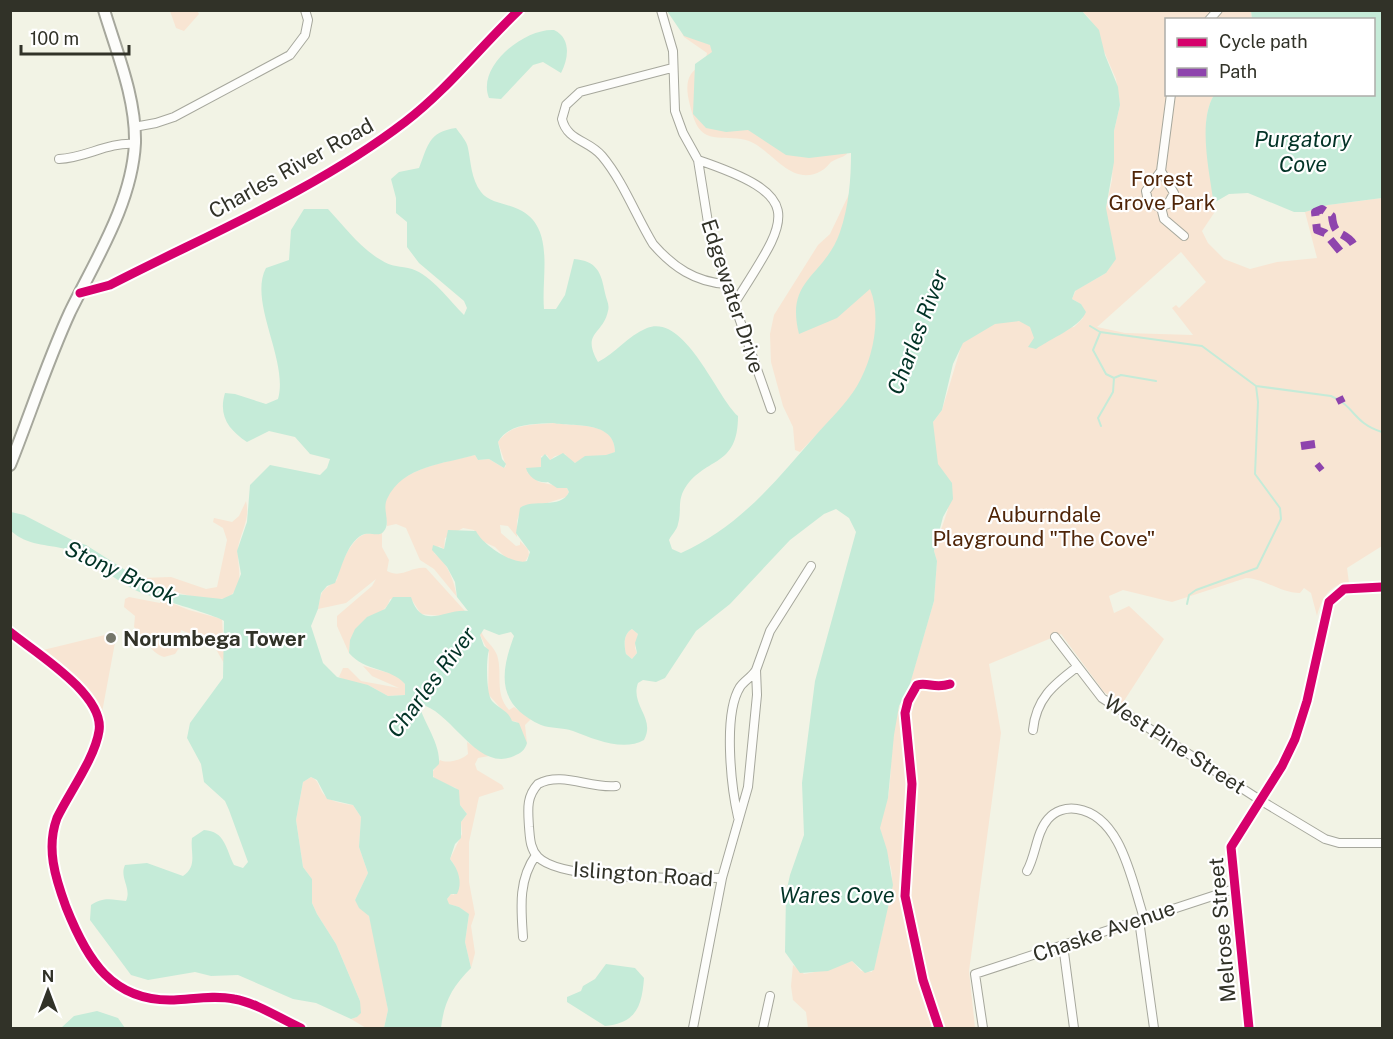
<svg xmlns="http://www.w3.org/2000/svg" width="1393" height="1039" font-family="'Public Sans',sans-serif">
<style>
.green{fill:#f8e5d3;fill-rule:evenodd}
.water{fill:#c5ebd8;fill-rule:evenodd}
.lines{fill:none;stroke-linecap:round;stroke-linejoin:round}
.stream{stroke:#c5ebd8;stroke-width:2}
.street-casing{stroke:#a6a79c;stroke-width:10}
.secondary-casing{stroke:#a6a79c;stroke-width:14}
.street{stroke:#fdfdfb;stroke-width:8}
.secondary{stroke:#fdfdfb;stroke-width:10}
.quiet{stroke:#8e44ad;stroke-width:8;stroke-dasharray:15 8;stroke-linecap:butt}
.cycleway-casing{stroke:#fff;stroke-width:13}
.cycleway{stroke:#d6006c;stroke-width:9}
.poi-dot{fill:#75766a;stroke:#fff;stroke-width:2}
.labels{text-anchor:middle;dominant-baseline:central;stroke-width:4.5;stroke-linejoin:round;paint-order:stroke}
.street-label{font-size:21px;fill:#313228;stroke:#fff}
.park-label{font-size:21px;fill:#4f2508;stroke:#fff}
.poi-label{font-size:21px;font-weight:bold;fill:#313228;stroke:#fff;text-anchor:start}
.water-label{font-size:22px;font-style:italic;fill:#023326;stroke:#fff}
</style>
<rect width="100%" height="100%" fill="#f2f3e5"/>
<path class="green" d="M170,11H197L199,14L184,31L176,28Z
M734,11L843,143L847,154C842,158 837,158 831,162C828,165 825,169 821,171C792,188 771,149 749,141C728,133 704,147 694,119C690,106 683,86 691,74C697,66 706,63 707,53L684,37L679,27Z
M1082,11H1251L1252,19L1166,20V94L1214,95C1193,131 1223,173 1210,206L1216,210L1202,231L1208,243L1224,259L1250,269L1277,262L1317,258L1305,212L1328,205L1382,198V546L1347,568L1349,583C1330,583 1321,600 1317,616L1311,593L1304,588L1300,593C1280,593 1266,579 1246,578L1172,602L1123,590L1109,596L1114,613L1129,606L1164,639L1122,704L1104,692L1061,634L989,664L1001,733L969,971L975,1028H808L806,1012L793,1000L791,986L793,965L804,974C824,971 834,967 852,961L861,971L872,972C876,967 893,885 892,875C891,859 880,843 880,826C880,814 888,804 889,791C893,761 888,719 907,693L934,601L937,561L934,551L948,509L937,504L933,422L942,410L967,327L1009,317L1067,328L1074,327L1083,318L1081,304L1072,299L1076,290L1106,273V208L1112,180L1114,131L1120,105L1116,79L1090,19ZM1181,252L1206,282L1179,308L1176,305L1172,308L1193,335L1125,333L1097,327Z
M850,192L883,319L860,389L800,452L795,450L793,427L783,406L771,362L770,334L774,315L818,245L830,234Z
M554,423C573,427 616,420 615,452C602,459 589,452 577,463L571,462L565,454L555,456L550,460L547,455L541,456V467L527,472L539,482L567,488L569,492L566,497L541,505L522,506L517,521V537L508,526L500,525L501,533L516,546L520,545V541L528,549L529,555L525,562L518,563L507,559L495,547L482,541L474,530L463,528L445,538L444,549L439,546L434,553C448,563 454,581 457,597L434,569L420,560L406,528L396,524L387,526C387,518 383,511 385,503C395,468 447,462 475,455L478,460L489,459L504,468L506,466L498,442C511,423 533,425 554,423Z
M246,501C250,517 243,528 239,543C234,563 248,581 229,597C208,605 162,589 142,578L171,577L206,589L217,587L227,540L223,528L213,522L214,518L232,522L239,516Z
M382,533V547L389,560L387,571C402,579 411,566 426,568L465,611L443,616L421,614L410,597L390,599C384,622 352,613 349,653L337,626V616L372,586L376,579L346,603L318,609C322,588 321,592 337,580C339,567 350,541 363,535C368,532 376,535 382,533Z
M129,597L160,603L161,599L189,610L222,619L225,665L213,644L181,630L179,648L175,654L164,657C150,653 145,637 134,627L135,616L124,607L125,599Z
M632,629L638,634L635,648L637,653L632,659L626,654C624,645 623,634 632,629Z
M481,631C484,640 493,645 497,655C503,674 494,693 509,710L514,707L531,719L525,725L527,743L517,722L512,721L488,694L489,653L480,635Z
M117,632L100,723L95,706L35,652Z
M363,666L397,675L405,684V695L388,696L368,685L354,684L339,677L343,668H348L361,681L399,688L372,676Z
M467,742L489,756L478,758L475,764L477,770L502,785L504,789L479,797L469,842V882L475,914L471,926L475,953L471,968L465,942L469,915L459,907L448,904L447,899L451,894L454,895C458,879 460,871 450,859L462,834L461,822L467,814L460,805L456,788L435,780L432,773L440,760C447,764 462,760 468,754Z
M311,777C319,781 318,785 322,792C327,801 343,804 353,805L361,817L359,847L368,873L355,900L369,916L377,947L388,1010L384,1028H366L351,1019L357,1017L360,1001L336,944L317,914L312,903V879L303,867L296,820L303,782Z"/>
<path class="water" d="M1082,11L1099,30L1105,55L1118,87L1120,105L1114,131V162L1106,208L1116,259L1106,273L1075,291L1072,299L1081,304L1086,312C1080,327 1050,339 1036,349L1028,347L1034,338L1030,327L1019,321L995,324L963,343L953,364L942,410L933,422L938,464L952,483L953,499L943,517L934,551L937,561L934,601L910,684L899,706L894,735L888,798L880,828L887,850L893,885L874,970L865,973L852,961L828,971L800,973L785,952L786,893L790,875L804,835L802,783L815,681L856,532L849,518L836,509L824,514L790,540L730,604L696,631L665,678L656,682L643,680L638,683C630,705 656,718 644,740C623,752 594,739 573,731C562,727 551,729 541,725C498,705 499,676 514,636L511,632L499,635L484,629L480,635L484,646L489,650C486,659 486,694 492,701C499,709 508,710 512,721L519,723L527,743C525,750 521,753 514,756C477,773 452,711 420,704C419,716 441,742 439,764L433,770V777L459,790L460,805L467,814L461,822V838L455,844L450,859C458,869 463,882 457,894H451L447,899L449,904L459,907L469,914L465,942L471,968C452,987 444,1002 441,1028H384L388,1010L369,916L359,908L355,900L368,873L359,847L361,817L353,805L327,799L317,780L311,777L303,782L296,820L303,867L312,879V903L317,914L336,944L360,1001L361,1013L357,1017L351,1019L316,1003L293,999L238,975L211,976L195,972L148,980L131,975L90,920L91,905C104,896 113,900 126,901C132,888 119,878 125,865L147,863L183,876C198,866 190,852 192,838L204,830C225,831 226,849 234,865L243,868L248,862L229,810L225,801L204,782L201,764L187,738L190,723L223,678L224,621C221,617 153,597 142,593C117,584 88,554 66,549C46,544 28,546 11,531V512L24,515L76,542L86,545L130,573L176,594L222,599L233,594L241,574L237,551L247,522L250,485L270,465L320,475L327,468L330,459L310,454L295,437L269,431L247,442C229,430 218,416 225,393L235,394L266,404L278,399C289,361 248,302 266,268L289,260L291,230L304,209H328C344,226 360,248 381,260C391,267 401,266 412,269C432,276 449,300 464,315L467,308L464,301L419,263L407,247V222L396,213V198L391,179L399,172L419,168C428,146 428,132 456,128C460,134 467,141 468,148C471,162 471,179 481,192C489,203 506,203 518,209C556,226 541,275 544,309H556L565,295L574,259C597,261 601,272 605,293C606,299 610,305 608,311C603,335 581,332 598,362C616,353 627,336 647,328C685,313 716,396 738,416C738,468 706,456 685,488C677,501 682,510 678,524C677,530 672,534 669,540L672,549L681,553C739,527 775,482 816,435C830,419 847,403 857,386C873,359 882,317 870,289L837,318L799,334C785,278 824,278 840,232C849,206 851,179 851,153L809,158L786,155L748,130L726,132L706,128L693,114L695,64L712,52L710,45L684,36L667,11ZM553,423C573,427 615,420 615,452L606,455L585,456L575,463L563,453L550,460L545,454L541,458V467L526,468C528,477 539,484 548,482L557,488H567L569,492C561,510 532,498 520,508L516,533L530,552L527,561C513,566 481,543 476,531L448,530L444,549L433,545L432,550L447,567L455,582L457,597L468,611C445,608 422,632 411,597H393L385,609L367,617L355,629L350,640L349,653C365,672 390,667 405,684V695L388,696L368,685L337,677L323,663L311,626L318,609L321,593L327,586L335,583C342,568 346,544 362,535C369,531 379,538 384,531C391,522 382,510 387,499C403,465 445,464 475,455L478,460L489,459L504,468L506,464L502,459L498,442C509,423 534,424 553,423ZM632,629L638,634L635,643L637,653L632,659L626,654C624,645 623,634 632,629Z
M1251,11H1382V198L1328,205L1305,212H1294L1248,193L1229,194L1217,201L1213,199C1209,170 1198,121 1214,95L1374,94V20L1252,19Z
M554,30C571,38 569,58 561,73L543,62L533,65L501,99L489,98C476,66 525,28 554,30Z
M606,964L635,968L644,978C642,1005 637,1023 605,1026L567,1002V997L581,991L583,986L595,979Z
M97,1011L118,1018L125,1028H61L74,1016Z"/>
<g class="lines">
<path class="stream" d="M1090,326L1100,332L1202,346L1256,386L1331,396C1355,406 1353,423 1382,432
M1100,333L1093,350L1106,374L1114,378L1113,392L1098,418L1101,426
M1114,378L1121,375L1156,381
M1187,604L1189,595L1196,590L1257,568L1281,519L1280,508L1255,474L1258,402L1256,386"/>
<g class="street-casing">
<path id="street" d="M661,10L673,51L675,111L683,133L698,160L710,235L771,409
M1209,20L1218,10
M672,68L580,92L566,105L562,119C567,141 589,140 602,156C623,181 636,216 653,244C673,267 695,282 726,284
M134,127L156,123L174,117L290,55L305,35L308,20L305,10
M59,159C86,158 107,142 135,144
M698,160C810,198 788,218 734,304
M1161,171L1174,193L1168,204L1159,207L1148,201L1146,191L1161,171L1171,94
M1161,207L1164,219L1184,236
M80,293L110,285C209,234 316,190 405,122C448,89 480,47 519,10
M10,632C36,653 105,695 99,731C95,758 69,793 57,818C46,848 55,877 66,907C87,960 112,1002 174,1000C194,999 214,995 234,999C257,1003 279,1018 301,1028
M1055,637L1102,698L1260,800L1325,839L1339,843H1382
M1033,730C1036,699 1053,685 1077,667
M616,786C590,789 562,771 538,784C526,797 528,810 529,827C530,838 530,849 538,857C562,882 685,877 722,878
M738,817C731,786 723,714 740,687C745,680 752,677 756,670
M1027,871C1036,855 1036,833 1048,819C1055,811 1066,807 1077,809C1122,816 1132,883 1144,918
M1139,920L1154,1028
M523,937C521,908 518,880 536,855
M1063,945L1074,1028
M693,1028L722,878L748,787L757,695L756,670L770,631L811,566
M763,1028L770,996
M983,1028L975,974L1234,889
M1249,1028L1231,847L1282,766L1295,739L1307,701L1329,602L1344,589L1382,587"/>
</g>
<g class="secondary-casing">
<path id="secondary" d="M10,465C30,415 47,362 70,312C96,259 132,203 135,143C136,98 117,53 104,10"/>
</g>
<use href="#street" class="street"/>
<use href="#secondary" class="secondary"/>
<path class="quiet" d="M1340,251L1325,233L1317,230L1315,212L1322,209L1332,216C1334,239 1345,230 1354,245
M1339,397L1342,403
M1301,446L1315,444
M1317,469L1322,465"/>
<g class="cycleway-casing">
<path id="cycleway" d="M80,293L110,285C209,234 316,190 405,122C448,89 480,47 519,10
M10,632C36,653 105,695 99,731C95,758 69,793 57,818C46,848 55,877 66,907C87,960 112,1002 174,1000C194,999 214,995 234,999C257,1003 279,1018 301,1028
M939,1028L923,980L905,896L912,784L905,713L908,701L917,685C928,682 935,689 950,684
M1249,1028L1231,847L1282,766L1295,739L1307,701L1329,602L1344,589L1382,587"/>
</g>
<use href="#cycleway" class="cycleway"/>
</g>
<circle class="poi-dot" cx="111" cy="638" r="6"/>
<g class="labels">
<g class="street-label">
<text transform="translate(291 168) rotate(-29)">Charles River Road</text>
<text transform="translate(733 296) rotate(72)">Edgewater Drive</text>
<text transform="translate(1175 744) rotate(33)">West Pine Street</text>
<text transform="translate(643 874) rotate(4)">Islington Road</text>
<text transform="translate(1222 930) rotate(-95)">Melrose Street</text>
<text transform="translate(1104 931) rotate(-19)">Chaske Avenue</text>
</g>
<g class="park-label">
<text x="1162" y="178">Forest<tspan x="1162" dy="24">Grove Park</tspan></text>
<text x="1044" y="514">Auburndale<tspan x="1044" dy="24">Playground "The Cove"</tspan></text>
</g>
<g class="poi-label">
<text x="123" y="638">Norumbega Tower</text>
</g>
<g class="water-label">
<text x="1303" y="139">Purgatory<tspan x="1303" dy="25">Cove</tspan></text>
<text transform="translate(917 332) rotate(-69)">Charles River</text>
<text transform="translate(121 572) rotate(25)">Stony Brook</text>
<text transform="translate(431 682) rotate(-53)">Charles River</text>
<text x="837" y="895">Wares Cove</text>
</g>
</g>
<rect width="1393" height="1039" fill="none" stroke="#313228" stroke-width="24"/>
<rect x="1165" y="18" width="210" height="78" fill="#ffffff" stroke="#adada9" stroke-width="1.5"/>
<rect x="1177" y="38" width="30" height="9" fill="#d6006c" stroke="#adada9" stroke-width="1.5"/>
<text x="1219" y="48" font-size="18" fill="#313228">Cycle path</text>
<rect x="1177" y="68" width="30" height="9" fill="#8e44ad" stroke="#adada9" stroke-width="1.5"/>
<text x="1219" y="78" font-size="18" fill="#313228">Path</text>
<g transform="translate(48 991)" stroke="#ffffff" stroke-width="4.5" paint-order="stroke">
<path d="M0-4.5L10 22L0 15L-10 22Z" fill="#313228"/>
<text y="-9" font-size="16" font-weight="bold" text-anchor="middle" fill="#313228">N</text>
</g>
<path d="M21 45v9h108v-9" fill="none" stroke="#313228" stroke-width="3"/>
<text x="30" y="45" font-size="18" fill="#313228" stroke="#ffffff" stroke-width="4.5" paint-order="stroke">100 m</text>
</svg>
